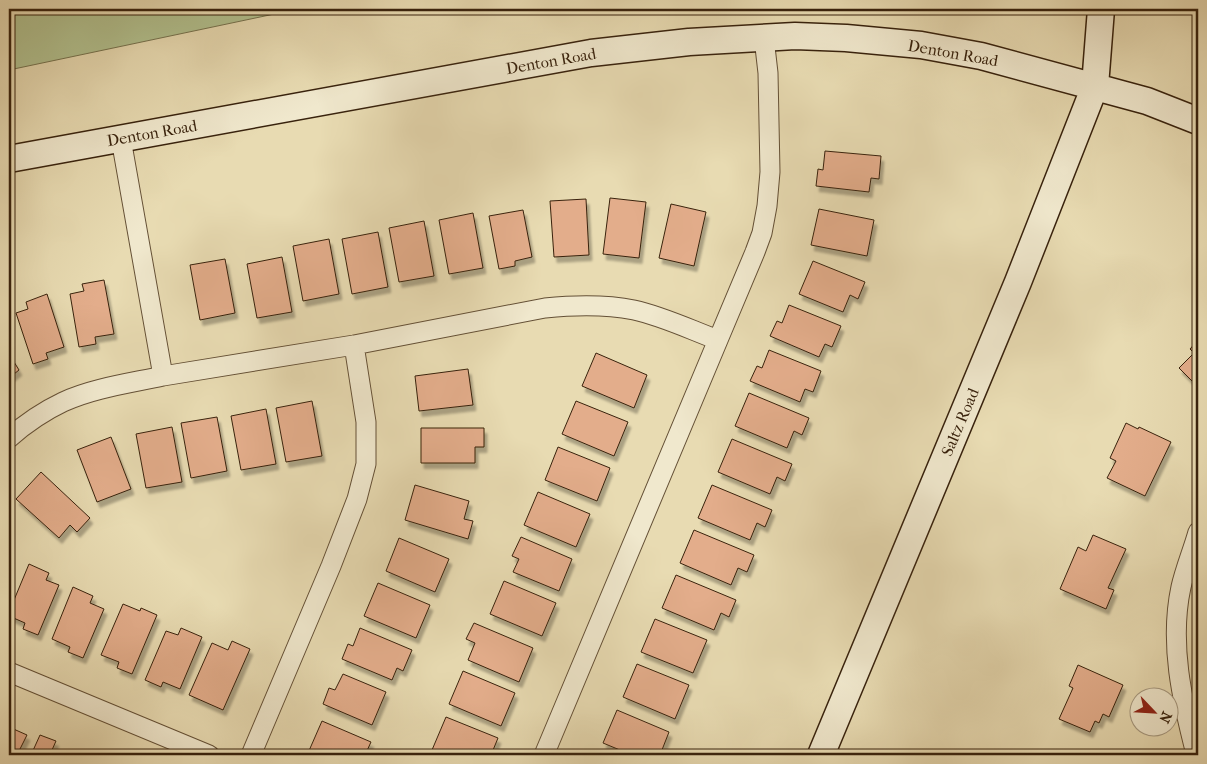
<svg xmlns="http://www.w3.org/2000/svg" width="1207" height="764" font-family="'IM FELL French Canon',serif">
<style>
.green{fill:#b2c18f;stroke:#75724e}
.building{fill:#e3ad8b;stroke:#38220d;filter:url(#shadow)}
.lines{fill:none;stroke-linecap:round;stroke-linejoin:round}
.street-casing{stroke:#645036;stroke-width:21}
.secondary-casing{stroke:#38220d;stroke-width:29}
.street{stroke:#f0e8cd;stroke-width:19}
.secondary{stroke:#f0e8cd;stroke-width:26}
.labels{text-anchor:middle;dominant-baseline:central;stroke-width:4;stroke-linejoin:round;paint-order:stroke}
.street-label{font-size:16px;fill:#38220d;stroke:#f0e8cd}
</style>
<defs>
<filter id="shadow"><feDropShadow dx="3" dy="5.5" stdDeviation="1" flood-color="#0004"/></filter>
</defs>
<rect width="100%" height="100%" fill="#e8dbb2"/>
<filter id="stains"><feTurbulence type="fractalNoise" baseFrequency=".004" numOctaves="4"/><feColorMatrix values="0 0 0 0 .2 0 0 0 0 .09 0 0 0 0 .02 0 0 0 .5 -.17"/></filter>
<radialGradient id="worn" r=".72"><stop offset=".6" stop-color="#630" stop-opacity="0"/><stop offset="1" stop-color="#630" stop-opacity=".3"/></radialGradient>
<path class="green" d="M9,9H298L9,70Z"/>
<path class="building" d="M825,151L881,156L879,179L871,178L869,192L816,186L818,169L823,170Z
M610,198L646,202L639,258L603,254Z
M586,199L589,255L554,257L550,201Z
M671,204L706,212L694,266L659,258Z
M819,209L874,220L867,256L811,245Z
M523,210L532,257L515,261V266L499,269L489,216Z
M473,213L483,268L449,274L439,220Z
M424,221L434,276L399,282L389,228Z
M378,232L388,287L352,294L342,239Z
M329,239L339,294L303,301L293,246Z
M282,257L292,312L257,318L247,264Z
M225,259L235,313L200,320L190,265Z
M813,261L865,282L858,299L850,295L843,312L799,294Z
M104,280L114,334L95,337L96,344L79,347L70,294L84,291L82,284Z
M47,294L64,347L46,353L48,359L33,364L16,313L28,309L26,302Z
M789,305L841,326L832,347L825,344L819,357L770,336L777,321L782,323Z
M1198,324V336L1192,330Z
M1198,340V387L1179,368L1194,353L1190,349Z
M769,350L821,371L813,392L805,389L800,402L750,381L757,366L762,368Z
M596,353L647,375L634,408L582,386Z
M9,354L19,370L9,378Z
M468,369L473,405L419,411L415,376Z
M749,393L809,418L802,435L794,431L787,448L735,426Z
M312,401L322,456L286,462L276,408Z
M576,401L628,422L614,456L562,434Z
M266,409L276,464L241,470L231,416Z
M217,417L227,471L191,478L181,423Z
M1126,423L1138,429L1139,427L1171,442L1145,496L1107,478L1116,461L1110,458Z
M172,427L182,482L146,488L136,434Z
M421,428H484V447H475V463H421Z
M111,437L131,489L97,502L77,450Z
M732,439L792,464L785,481L777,477L770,494L718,472Z
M558,447L610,468L597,501L545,480Z
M41,472L90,518L77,532L70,525L59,538L16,499Z
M415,485L469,501L464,519L473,521L468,539L405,520Z
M712,485L772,510L765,527L757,523L750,540L698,518Z
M538,492L590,514L576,547L524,525Z
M694,530L754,555L747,572L738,568L731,585L680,563Z
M1093,535L1126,549L1108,588L1114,590L1106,609L1060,589L1078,547L1086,551Z
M521,537L572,559L559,591L513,572L519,559L512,556Z
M399,538L449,559L435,592L386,571Z
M29,564L49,573L46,580L59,585L38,635L23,629L25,623L9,616V612Z
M676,575L736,600L729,617L721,613L714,630L662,608Z
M504,581L556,603L542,636L490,614Z
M378,583L430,605L416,638L364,616Z
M73,587L93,596L90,603L104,609L83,658L68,652L70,647L52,639Z
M123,604L140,611L141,608L157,615L132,674L117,668L119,662L101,655Z
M655,619L707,640L693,673L641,652Z
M474,623L533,648L519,682L468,660L475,643L466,639Z
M181,628L202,637L180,689L163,682L161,687L145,680L166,631L178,635Z
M360,628L412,650L403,671L397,668L392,680L342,659L348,644L353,646Z
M232,641L250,649L223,710L189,695L212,643L228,650Z
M637,664L689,685L675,719L623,697Z
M1078,665L1123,685L1109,717L1103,714L1099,723L1095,721L1090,732L1059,719L1073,688L1069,686Z
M463,671L515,693L501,726L449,704Z
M343,674L386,692L372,725L323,704L329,688L335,690Z
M617,710L669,732L660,755H632L603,743Z
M446,717L498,738L491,755H445L432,750Z
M322,721L371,742L365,755H312L308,753Z
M9,727L27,735L17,755H9Z
M40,735L56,741L52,750L64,755H31Z"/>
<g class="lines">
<g class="street-casing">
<path id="street" d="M121,139L163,376L354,345L545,308C575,305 604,304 634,310C662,316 691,330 718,340L755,252L762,233L767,206L770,172L768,73L764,38
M9,438C25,424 44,411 63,402C93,388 131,383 163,376
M9,672L209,755
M1196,754C1182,700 1169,643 1181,587C1185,569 1193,550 1198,532
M251,755L331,566L357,499L366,464V422L354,345
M544,755L718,340"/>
</g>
<g class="secondary-casing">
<path id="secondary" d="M9,159L591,53L689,42L795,36L846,38L921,45L981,56L1147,101L1198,121
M821,755L1018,282L1095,86L1101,9"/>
</g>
<use href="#street" class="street"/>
<use href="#secondary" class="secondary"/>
</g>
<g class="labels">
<g class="street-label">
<text transform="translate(953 53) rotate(10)">Denton Road</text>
<text transform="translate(551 61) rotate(-10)">Denton Road</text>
<text transform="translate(152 133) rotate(-10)">Denton Road</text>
<text transform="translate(960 422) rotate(-67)">Saltz Road</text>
</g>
</g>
<rect width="1207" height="764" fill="none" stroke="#e8dbb2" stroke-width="30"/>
<rect x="10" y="10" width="1187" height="744" fill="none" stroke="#38220d" stroke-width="2.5"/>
<rect x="15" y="15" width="1177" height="734" fill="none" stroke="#38220d"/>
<g transform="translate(1154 712) rotate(115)"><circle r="24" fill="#f0e8cd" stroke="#a69980"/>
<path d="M0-4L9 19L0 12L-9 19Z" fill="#8f2418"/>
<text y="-8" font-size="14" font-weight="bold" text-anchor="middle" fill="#38220d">N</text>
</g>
<rect width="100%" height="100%" filter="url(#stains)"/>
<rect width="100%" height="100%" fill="url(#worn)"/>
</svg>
